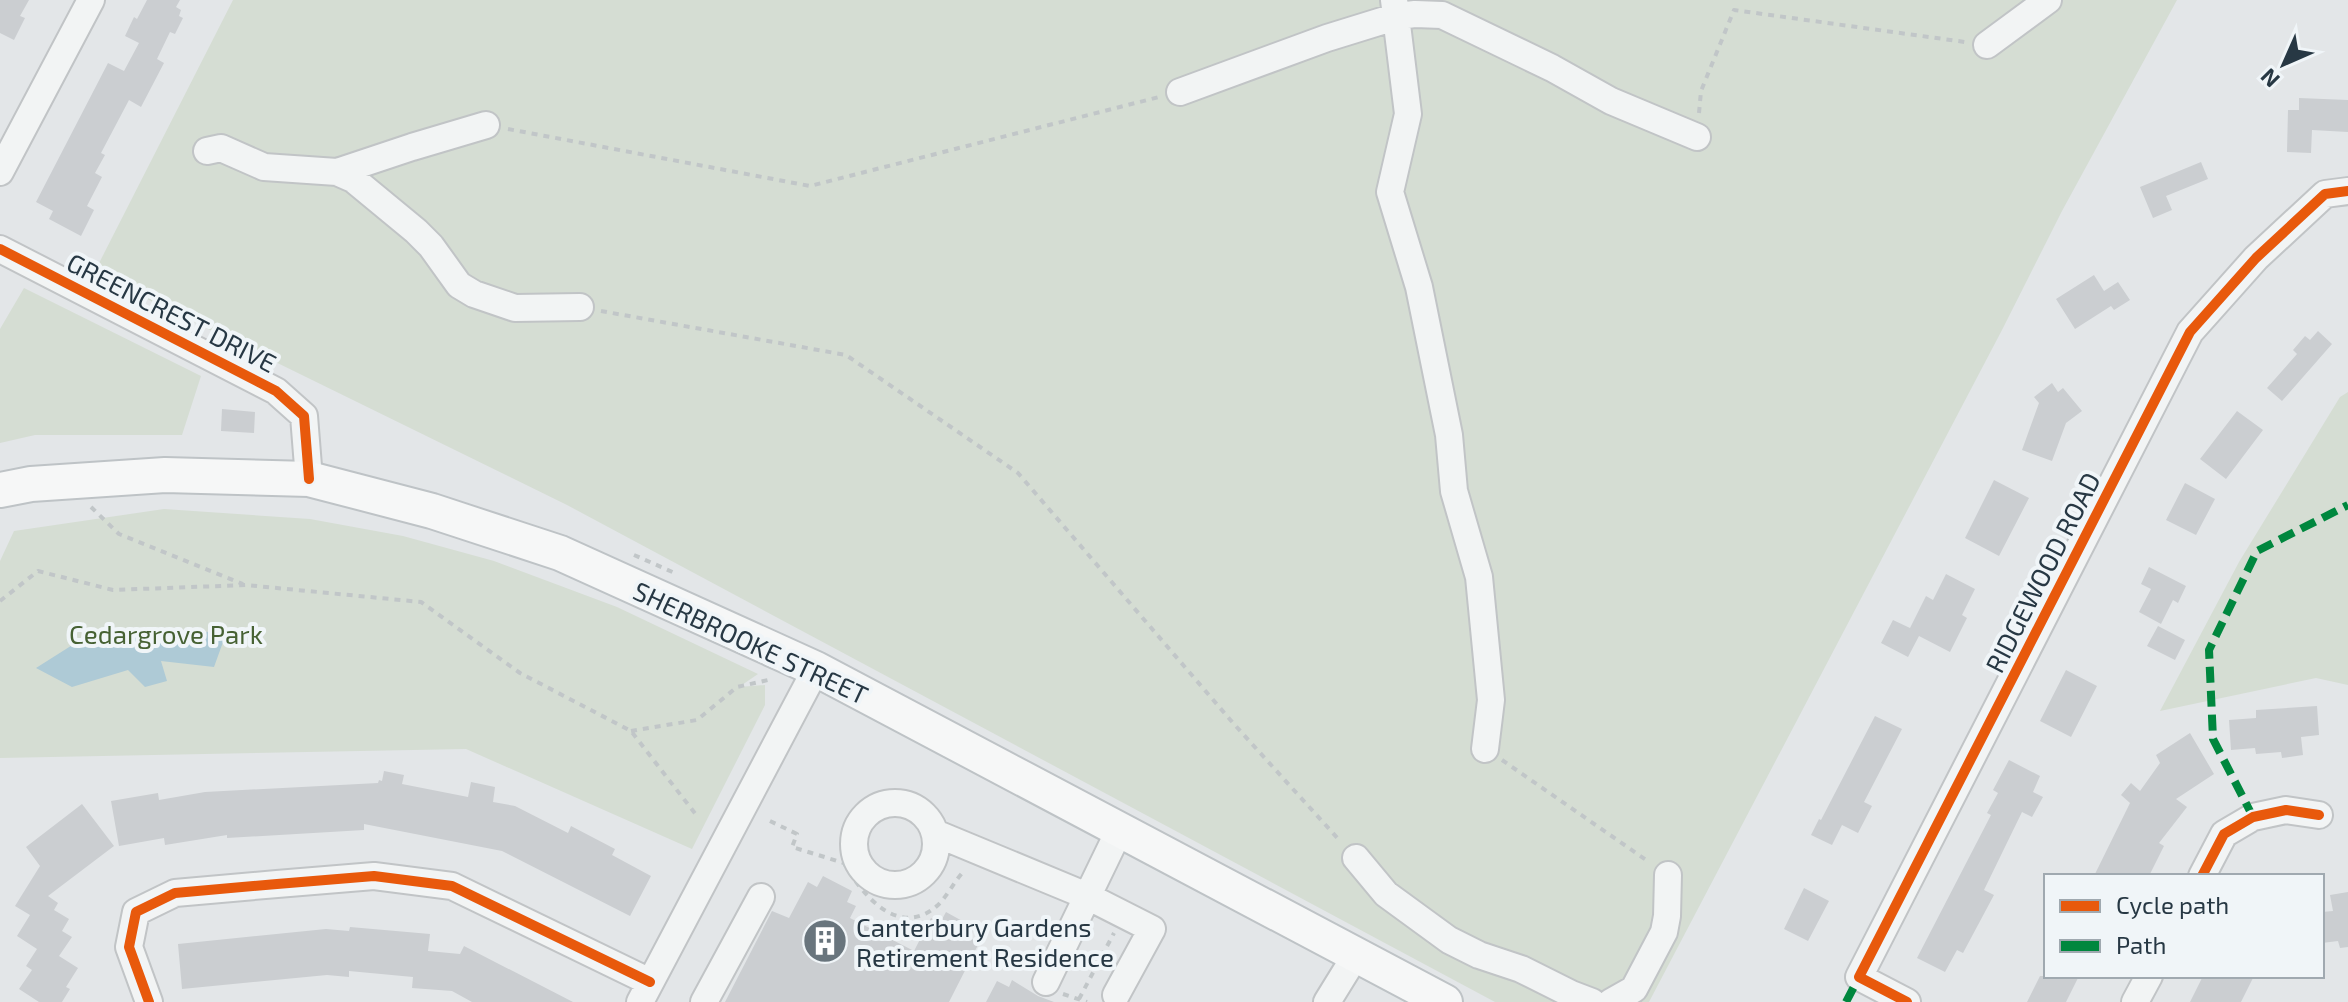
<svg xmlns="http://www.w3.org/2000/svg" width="2348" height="1002" font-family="'Exo 2',sans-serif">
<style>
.green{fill:#d5ddd3}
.water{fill:#aecad6}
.building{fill:#cbced1}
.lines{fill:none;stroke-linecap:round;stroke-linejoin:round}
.minor-casing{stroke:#c1c4c6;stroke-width:30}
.major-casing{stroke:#bec3c6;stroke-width:38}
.path{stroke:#c1c6c8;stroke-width:4;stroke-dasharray:6 6;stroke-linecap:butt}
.minor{stroke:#f2f4f4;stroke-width:26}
.major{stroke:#f6f7f7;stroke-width:34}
.quiet{stroke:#00873e;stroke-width:8;stroke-dasharray:16 8;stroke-linecap:butt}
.cycleway-casing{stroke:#f0f5f8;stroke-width:15}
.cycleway{stroke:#e8590c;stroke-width:10}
.labels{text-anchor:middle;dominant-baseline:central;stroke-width:8;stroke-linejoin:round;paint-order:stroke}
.street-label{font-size:26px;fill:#273844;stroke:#f0f5f8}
.park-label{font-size:26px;fill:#466133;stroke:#f0f5f8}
.poi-label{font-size:26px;fill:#273844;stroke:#f0f5f8;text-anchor:start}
</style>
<rect width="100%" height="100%" fill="#e3e6e8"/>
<path class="green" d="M233,0H2177L2062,211L2002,330L1649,1002H1495L567,505L94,273Z
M24,288L201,376L182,435H35L0,443V329Z
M2348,392V685L2316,678L2160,711L2239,562L2340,397Z
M164,509L310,519L403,536L494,561L617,607L758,674L739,687L765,685V705L692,849L466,749L0,758V561L14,531Z"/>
<path class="water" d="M227,631L214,667L161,661L167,681L145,687L128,670L72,687L36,668L85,637Z"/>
<path class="building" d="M0,0H29L20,16L25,18L14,40L0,33Z
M147,0H180L176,7L181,10L179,16L183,18L175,34L170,32L157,59L164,63L141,107L129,100L101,153L105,155L95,173L102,177L87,206L94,210L81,236L49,219L53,211L36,202L108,63L124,71L139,43L125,36L134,17L137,19Z
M2299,98L2348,100V132L2312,130L2311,153L2287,152L2288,110H2299Z
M2201,162L2208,179L2166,196L2172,210L2153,218L2140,187Z
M2094,275L2104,291L2118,282L2130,300L2114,310L2111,306L2075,329L2056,299Z
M2318,331L2332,344L2282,401L2267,388L2297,354L2293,350L2305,336L2310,340Z
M2052,383L2058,392L2063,388L2082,411L2066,423L2052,461L2022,450L2039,403L2034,397Z
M222,409L255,412L254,433L221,431Z
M2237,411L2263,430L2226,479L2200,459Z
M1994,480L2029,498L1999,556L1965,538Z
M2185,483L2215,499L2196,535L2166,520Z
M2149,567L2186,586L2178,603L2173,600L2161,624L2139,612L2151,589L2141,584Z
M1946,574L1975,589L1962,615L1967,618L1950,652L1919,636L1908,657L1881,643L1893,620L1910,628L1926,596L1933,600Z
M2158,626L2185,640L2175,660L2147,646Z
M2066,670L2097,686L2071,737L2040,721Z
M2317,706L2319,735L2301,737L2303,755L2282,758L2281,752L2256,754L2255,748L2231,750L2229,720L2256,718V710Z
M1875,716L1902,729L1864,802L1872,806L1858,833L1842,825L1832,845L1811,835L1819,819L1821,820Z
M2190,733L2214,774L2176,799L2187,807L2159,843L2164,846L2149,876H2094L2130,803L2121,795L2131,783L2140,791L2160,763L2156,755Z
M2009,760L2040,776L2033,792L2043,797L2032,817L2022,812L1984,890L1994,895L1963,953L1957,950L1945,972L1917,958L1991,815L1987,813L1998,793L1993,790Z
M384,771L404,775L402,784L468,797L471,782L495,787L493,802L515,806L568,833L571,826L615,849L612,855L651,876L630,916L502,851L364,824V830L227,838V835L165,845L164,838L119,846L111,801L158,793L159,800L205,792L378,783L379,780L382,781Z
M82,804L114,846L48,896L58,903L54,910L69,919L62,931L72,937L59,956L78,968L66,987L70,989L62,1002H39L19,989L32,970L26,966L37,949L17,936L30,915L15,906L40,866L26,847Z
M823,876L852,891L847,902L856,906L850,918L914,951L931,918L940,923L946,912L975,928L970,938L979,943L949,1002H725L772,911L789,918L808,882L817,887Z
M1804,888L1829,901L1808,941L1784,929Z
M2348,892V947L2340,948L2338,941L2322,943V912L2333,911L2330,895Z
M350,927L430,934L428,951L460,954L464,946L573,1002H472L452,991L412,988L413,977L349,971V977L327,975L182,989L178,944L326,929L349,931Z
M2040,976H2079L2066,1002H2027Z
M2203,976H2254L2241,1002H2190Z
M1012,980L1038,996L1054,1002H986L997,981L1009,987Z"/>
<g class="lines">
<g class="minor-casing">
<path id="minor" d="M1394,0L1408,114L1390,192L1419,287L1449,435L1454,491L1479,577L1491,700L1485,749
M1987,45L2048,0
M1180,92L1327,38L1398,16L1415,14L1442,15L1552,68L1611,101L1697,137
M207,151L221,148L264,167L337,172L353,179L416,231L431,246L459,285L474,294L515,308L580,307
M0,172L91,0
M337,172L412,147L486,125
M0,249L276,391L304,416L309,479
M854 844a41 41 0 1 1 82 0a41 41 0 1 1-82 0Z
M935,833L1087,896L1152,929L1116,995
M1356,858L1386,894L1449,940L1479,955L1521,969L1571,994L1592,1002
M2202,876L2224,834L2253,817L2286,810L2319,815
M1046,982L1119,831
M149,1002L129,947L136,912L175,893L277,884L374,876L452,886L650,982
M640,1002L816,669
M704,1002L761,897
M1327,1002L1356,955
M1611,1002L1634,989L1664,932L1667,916L1668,875
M1907,1002L1859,977L2190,332L2256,258L2325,194L2348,191
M2135,1002L2149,976"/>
</g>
<g class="major-casing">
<path id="major" d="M0,490L31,484L165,475L309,479L432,511L560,553L816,669L1445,1002"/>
</g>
<path class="path" d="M1699,113L1701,91L1734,10L1965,42
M508,129L810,186L1159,97
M601,311L846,355L1018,473L1233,723L1341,842
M91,507L119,534L243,584
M634,555L677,574
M0,601L38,571L113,590L246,585L421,602L520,673L631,731L697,816
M631,731L697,720L737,687L768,680L770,678
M1502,760L1649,862
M770,821L797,834L792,847L844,863C862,895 899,940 938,905C948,895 955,880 965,870
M1063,994L1087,1002
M1079,999L1114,933"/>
<use href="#minor" class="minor"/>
<use href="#major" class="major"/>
<path class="quiet" d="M2253,817L2213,739L2209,650L2257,551L2348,505
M1846,1002L1859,977"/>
<g class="cycleway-casing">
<path id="cycleway" d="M0,249L276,391L304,416L309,479
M2202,876L2224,834L2253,817L2286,810L2319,815
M149,1002L129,947L136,912L175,893L277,884L374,876L452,886L650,982
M1907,1002L1859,977L2190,332L2256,258L2325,194L2348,191"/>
</g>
<use href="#cycleway" class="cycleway"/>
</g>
<defs>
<g id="building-disc" transform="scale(2.3)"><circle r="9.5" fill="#69757d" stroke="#f0f5f8"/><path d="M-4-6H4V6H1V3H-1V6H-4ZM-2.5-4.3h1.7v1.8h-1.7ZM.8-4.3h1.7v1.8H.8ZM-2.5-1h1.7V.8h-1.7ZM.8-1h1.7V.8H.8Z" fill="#fff"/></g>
</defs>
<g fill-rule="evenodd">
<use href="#building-disc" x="825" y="941"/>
</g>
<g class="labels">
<g class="street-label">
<text transform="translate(172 312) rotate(27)">GREENCREST DRIVE</text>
<text transform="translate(2042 572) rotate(-63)">RIDGEWOOD ROAD</text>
<text transform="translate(751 642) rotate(25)">SHERBROOKE STREET</text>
</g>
<g class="park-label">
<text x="166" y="633">Cedargrove Park</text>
</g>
<g class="poi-label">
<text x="856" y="926">Canterbury Gardens<tspan x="856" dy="30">Retirement Residence</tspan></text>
</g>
</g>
<rect x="2044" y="874" width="280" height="104" fill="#f0f5f8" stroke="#a0a9b0" stroke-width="2"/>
<rect x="2060" y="900" width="40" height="12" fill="#e8590c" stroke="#a0a9b0" stroke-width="2"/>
<text x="2116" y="914" font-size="24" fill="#273844">Cycle path</text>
<rect x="2060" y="940" width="40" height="12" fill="#00873e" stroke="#a0a9b0" stroke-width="2"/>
<text x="2116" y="954" font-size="24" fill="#273844">Path</text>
<g transform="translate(2284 64) rotate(225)" stroke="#f0f5f8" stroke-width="6" paint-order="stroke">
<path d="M0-6L14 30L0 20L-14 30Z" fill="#273844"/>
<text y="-12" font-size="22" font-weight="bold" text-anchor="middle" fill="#273844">N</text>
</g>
</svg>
